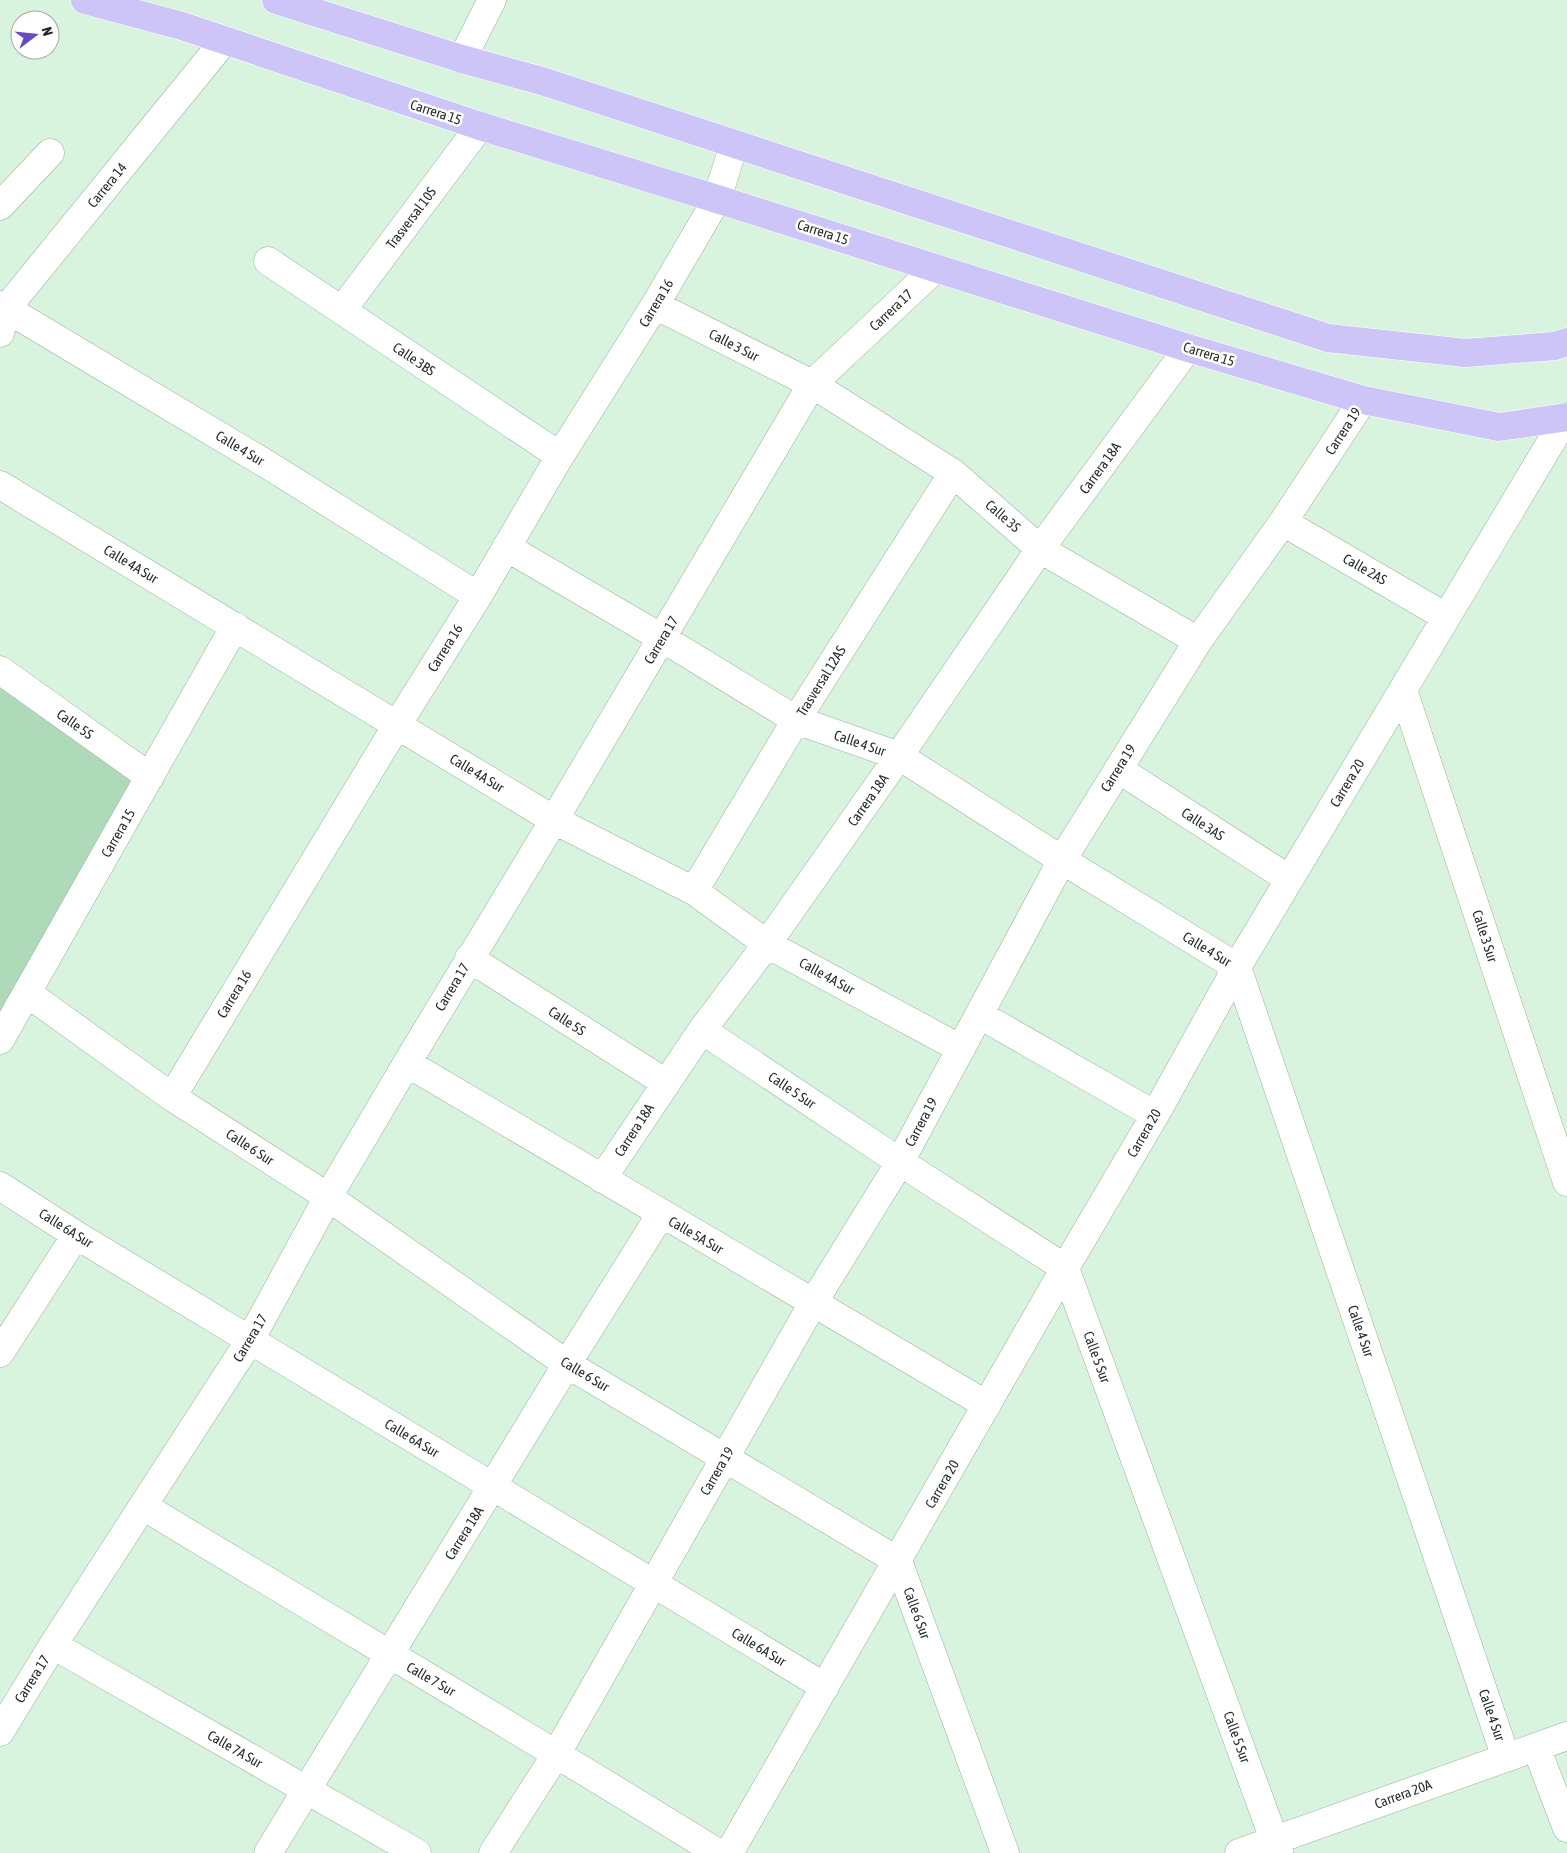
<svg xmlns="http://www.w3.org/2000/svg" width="1567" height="1853" font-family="'Asap Condensed',sans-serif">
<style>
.green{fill:#afdab9}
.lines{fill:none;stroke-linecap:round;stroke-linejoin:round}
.minor-casing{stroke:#97b29d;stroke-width:29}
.primary-casing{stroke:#fff;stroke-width:29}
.minor{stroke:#fff;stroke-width:28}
.primary{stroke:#cdc4f7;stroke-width:28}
.labels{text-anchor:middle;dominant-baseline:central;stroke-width:5;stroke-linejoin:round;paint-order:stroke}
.street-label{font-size:14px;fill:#212b23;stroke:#fff}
</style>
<rect width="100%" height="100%" fill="#d8f4de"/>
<path class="green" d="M0,670L150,777L0,1040Z"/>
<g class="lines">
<g class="minor-casing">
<path id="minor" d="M462,59L492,0
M0,206L50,153
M268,261L560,456
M0,305L268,465L478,596
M655,305L812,384L953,473L1040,549L1198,641
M342,310L480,126
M0,333L6,309L224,41
M0,485L554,820L694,891L767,944L961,1049
M1283,522L1446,617
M506,547L662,638L796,720L899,756L1062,860L1237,967L1506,1758
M0,670L150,777
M1403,690L1567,1182
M1118,769L1289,879
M694,891L796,720L953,473
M469,958L666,1083
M27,993L172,1097L328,1197L567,1364L898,1561L1005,1853
M980,1015L1155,1115
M702,1030L900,1162L1065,1268L1279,1853
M0,1040L235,626
M407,1063L987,1405
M172,1097L397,725L478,596L560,456L655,305L717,199L734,144
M602,1179L702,1030L767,944L899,756L1040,549L1188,348
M0,1186L76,1235L825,1687
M0,1353L76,1235
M143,1506C334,1622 528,1735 718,1853
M53,1645L417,1853
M0,1732L53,1645L250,1340L328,1197L407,1063L554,820L812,384L936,268
M1536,1747L1567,1828
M268,1853L567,1364L661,1214
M493,1853L557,1753L813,1303L900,1162L1062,860L1198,641L1283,522L1363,400
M729,1853L1065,1268L1155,1115L1237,967L1566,417
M1239,1853L1567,1736"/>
</g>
<g class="primary-casing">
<path id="primary" d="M85,0L182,26L480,126L717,199L1188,348L1363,400L1499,427L1567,417
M276,0L462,59L542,81L1328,338L1465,353L1555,346L1567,342"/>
</g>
<use href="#minor" class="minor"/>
<use href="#primary" class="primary"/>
</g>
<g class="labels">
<g class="street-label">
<text transform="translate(436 112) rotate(18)">Carrera 15</text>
<text transform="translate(107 185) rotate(-51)">Carrera 14</text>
<text transform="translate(411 218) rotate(-53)">Trasversal 10S</text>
<text transform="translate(823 232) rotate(18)">Carrera 15</text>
<text transform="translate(656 303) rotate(-59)">Carrera 16</text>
<text transform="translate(891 310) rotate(-43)">Carrera 17</text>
<text transform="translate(734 345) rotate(27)">Calle 3 Sur</text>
<text transform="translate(1209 354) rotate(17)">Carrera 15</text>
<text transform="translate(414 359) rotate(34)">Calle 3BS</text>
<text transform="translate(1343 431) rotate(-57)">Carrera 19</text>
<text transform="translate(240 448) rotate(31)">Calle 4 Sur</text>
<text transform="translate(1100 468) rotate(-54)">Carrera 18A</text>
<text transform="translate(1003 516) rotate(41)">Calle 3S</text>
<text transform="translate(131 564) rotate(31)">Calle 4A Sur</text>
<text transform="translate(1365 569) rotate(30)">Calle 2AS</text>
<text transform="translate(661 640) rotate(-59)">Carrera 17</text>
<text transform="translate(445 648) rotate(-58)">Carrera 16</text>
<text transform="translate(821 681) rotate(-58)">Trasversal 12AS</text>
<text transform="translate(75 724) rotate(35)">Calle 5S</text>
<text transform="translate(860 743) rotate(19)">Calle 4 Sur</text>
<text transform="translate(1118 768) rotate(-58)">Carrera 19</text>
<text transform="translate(477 773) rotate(31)">Calle 4A Sur</text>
<text transform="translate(1347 783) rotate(-59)">Carrera 20</text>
<text transform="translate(868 800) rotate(-55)">Carrera 18A</text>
<text transform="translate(1203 824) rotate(33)">Calle 3AS</text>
<text transform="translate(118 833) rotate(-60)">Carrera 15</text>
<text transform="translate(1485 936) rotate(72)">Calle 3 Sur</text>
<text transform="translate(1207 949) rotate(31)">Calle 4 Sur</text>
<text transform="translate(827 976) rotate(29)">Calle 4A Sur</text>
<text transform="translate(452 987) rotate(-59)">Carrera 17</text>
<text transform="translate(234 994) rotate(-59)">Carrera 16</text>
<text transform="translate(567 1021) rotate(33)">Calle 5S</text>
<text transform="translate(792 1090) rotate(34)">Calle 5 Sur</text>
<text transform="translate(921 1122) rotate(-62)">Carrera 19</text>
<text transform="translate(634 1130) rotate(-57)">Carrera 18A</text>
<text transform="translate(1144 1133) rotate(-60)">Carrera 20</text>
<text transform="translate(250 1147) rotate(33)">Calle 6 Sur</text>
<text transform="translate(66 1228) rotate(32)">Calle 6A Sur</text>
<text transform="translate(696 1235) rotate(30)">Calle 5A Sur</text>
<text transform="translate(1361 1331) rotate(71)">Calle 4 Sur</text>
<text transform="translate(250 1338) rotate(-59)">Carrera 17</text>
<text transform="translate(1097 1357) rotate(70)">Calle 5 Sur</text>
<text transform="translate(585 1374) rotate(31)">Calle 6 Sur</text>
<text transform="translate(412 1438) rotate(31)">Calle 6A Sur</text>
<text transform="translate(717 1471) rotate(-60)">Carrera 19</text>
<text transform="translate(942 1484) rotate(-60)">Carrera 20</text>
<text transform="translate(464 1533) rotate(-58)">Carrera 18A</text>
<text transform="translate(917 1613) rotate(70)">Calle 6 Sur</text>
<text transform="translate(759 1647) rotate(31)">Calle 6A Sur</text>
<text transform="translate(32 1679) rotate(-58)">Carrera 17</text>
<text transform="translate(431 1679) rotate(30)">Calle 7 Sur</text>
<text transform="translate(1492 1715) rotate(71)">Calle 4 Sur</text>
<text transform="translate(1237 1737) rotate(70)">Calle 5 Sur</text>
<text transform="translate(235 1749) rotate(30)">Calle 7A Sur</text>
<text transform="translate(1403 1794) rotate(-20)">Carrera 20A</text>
</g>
</g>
<g transform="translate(35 35) rotate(74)"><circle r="24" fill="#ffffff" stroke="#a6aaa7"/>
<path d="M0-4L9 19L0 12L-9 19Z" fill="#6a4ac2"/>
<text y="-8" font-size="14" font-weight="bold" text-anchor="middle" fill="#212b23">N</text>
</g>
</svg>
